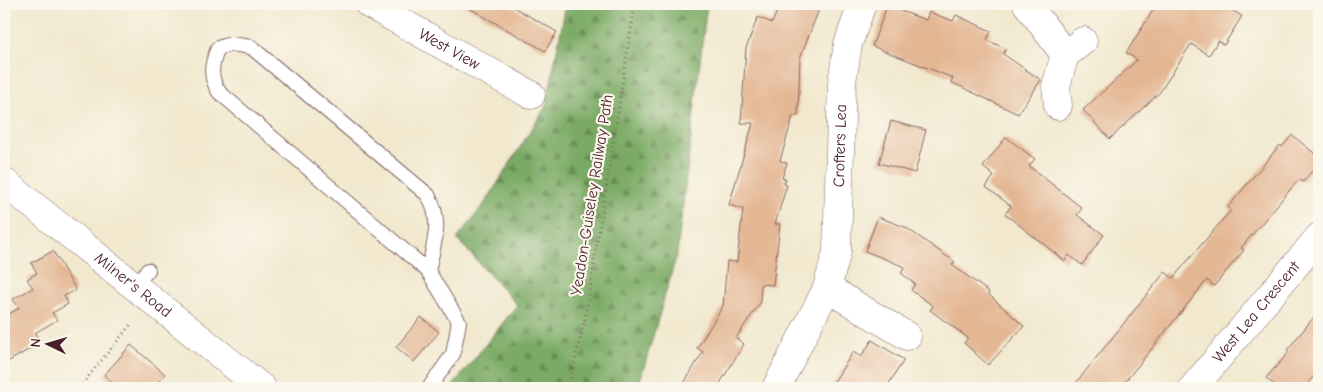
<svg xmlns="http://www.w3.org/2000/svg" width="1323" height="392" font-family="'Comic Neue',sans-serif">
<style>
.forest{fill:url(#forest-firs);stroke:#626448}
.building{fill:#e4b794}
.lines{fill:none;stroke-linecap:round;stroke-linejoin:round}
.lane-casing{stroke:#846564;stroke-width:16}
.street-casing{stroke:#846564;stroke-width:29}
.path{stroke:#846564;stroke-width:3;stroke-dasharray:1 4;stroke-linecap:butt}
.lane{stroke:#fff;stroke-width:14}
.street{stroke:#fff;stroke-width:28}
.labels{text-anchor:middle;dominant-baseline:central;stroke-width:4.5;stroke-linejoin:round;paint-order:stroke}
.street-label{font-size:16px;fill:#4a1f2b;stroke:#fbf7ec}
</style>
<defs>
<pattern id="forest-firs" width="22" height="20" patternUnits="userSpaceOnUse" patternTransform="scale(1.25)"><rect width="22" height="20" fill="#7aaa65"/><path d="M5 1l3.5 6h-7zM16 11l3.5 6h-7z" fill="#668a53"/></pattern>
</defs>
<rect width="100%" height="100%" fill="#fbf7ec"/>
<filter id="ink" filterUnits="userSpaceOnUse"><feTurbulence type="fractalNoise" baseFrequency=".02" numOctaves="2"/><feDisplacementMap in="SourceGraphic" scale="10" xChannelSelector="R" yChannelSelector="G"/><feConvolveMatrix kernelMatrix="1 2 1 2 8 2 1 2 1" color-interpolation-filters="sRGB"/></filter>
<filter id="wash" filterUnits="userSpaceOnUse"><feTurbulence type="fractalNoise" baseFrequency=".0096" numOctaves="4" result="noise"/><feDisplacementMap in="SourceGraphic" scale="20" xChannelSelector="R" yChannelSelector="G"/><feGaussianBlur stdDeviation="1.12" result="paint"/><feColorMatrix in="noise" values="0 0 0 0 0 0 0 0 0 0 0 0 0 0 0 0 0 1.4 0 .05"/><feComposite in="paint" operator="in"/></filter>
<g filter="url(#wash)">
<rect width="100%" height="100%" fill="#f1e8ce"/>
<path class="forest" d="M566,4H707L677,254L638,388H451L517,305L457,239L487,200L546,106Z"/>
<g id="blocks">
<path class="building" d="M462,4H508L557,32L545,51Z
M780,4H821L800,58L798,116H793L780,161L787,163L782,178L786,179L784,184L787,185L775,224H780L773,285L761,284L760,303L736,338L744,344L717,388H681L703,352L697,348L723,306L727,261L737,262L743,209L729,205L753,123H741L746,48L758,17L772,23Z
M1157,4H1221L1242,16L1224,45L1218,41L1209,55L1191,44L1160,92L1110,139L1083,110L1137,60L1126,53Z
M887,6L926,20L929,12L953,21L956,15L991,31L987,40L1006,49L1003,54L1041,80L1018,114L951,82L953,78L872,46Z
M891,121L926,130L915,173L879,163Z
M1292,135L1319,157V162L1303,182L1299,179L1241,248L1244,250L1214,286L1207,280L1120,388H1072L1165,272L1173,278L1231,210L1228,207L1280,145L1282,147Z
M1006,137L1035,159L1029,166L1082,208L1077,215L1104,235L1082,265L1069,255L1065,261L1005,214L1011,206L986,187L994,176L983,167Z
M878,217L905,227L955,262L952,265L989,292L988,294L1024,326L988,365L964,343L968,338L930,310L933,306L911,290L915,284L901,273L905,267L865,251Z
M53,251L76,290L64,296L68,304L52,313L57,320L35,333L40,343L4,364V317L19,308L13,299L33,288L27,279L37,273L31,263Z
M1319,311V370L1304,388H1278L1266,378L1289,352L1287,350Z
M421,317L439,332L414,362L396,347Z
M872,340L904,360L886,388H830L853,352L861,357Z
M131,345L165,374L153,388H118L104,375Z"/>
</g>
</g>
<g filter="url(#ink)">
<use href="#blocks" fill-opacity="0" stroke="#846564" stroke-width="1"/>
<g class="lines">
<g class="lane-casing">
<path id="lane" d="M428,271C434,243 443,221 428,195L251,47L231,44L218,48C211,65 209,76 219,92L428,271L459,322L453,354L429,388
M134,286L148,270"/>
</g>
<g class="street-casing">
<g id="street">
<path id="s1" d="M369,4L531,95"/>
<path d="M1027,4L1065,55L1056,86L1058,106"/>
<path d="M1065,55L1083,41"/>
<path id="s2" d="M4,182L262,388"/>
<path d="M827,288L907,336"/>
<path id="s3" d="M776,388L827,288L837,252L842,82L848,44L862,4"/>
<path id="s4" d="M1193,388L1319,237"/>
</g>
</g>
<path class="path" d="M79,388L132,323
M568,388L585,319L635,4"/>
<use href="#lane" class="lane"/>
<use href="#street" class="street"/>
</g>
</g>
<g class="labels">
<g class="street-label">
<text stroke="none"><textPath href="#s1" startOffset="92">West View</textPath></text>
<text stroke="none"><textPath href="#s3" startOffset="256">Crofters Lea</textPath></text>
<text transform="translate(592 195) rotate(-81)">Yeadon-Guiseley Railway Path</text>
<text stroke="none"><textPath href="#s2" startOffset="165">Milner's Road</textPath></text>
<text stroke="none"><textPath href="#s4" startOffset="99">West Lea Crescent</textPath></text>
</g>
</g>
<rect width="1323" height="392" fill="none" stroke="#fbf7ec" stroke-width="20"/>
<g transform="translate(48 344) rotate(275)" stroke="#fbf7ec" stroke-width="4" paint-order="stroke">
<path d="M0-4L9 19L0 12L-9 19Z" fill="#4a1f2b"/>
<text y="-8" font-size="14" font-weight="bold" text-anchor="middle" fill="#4a1f2b">N</text>
</g>
</svg>
